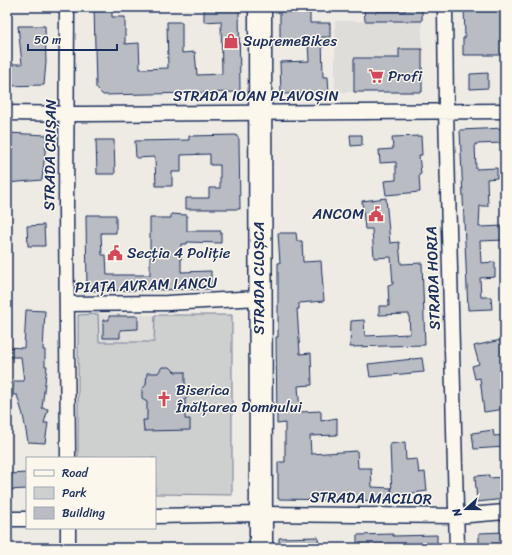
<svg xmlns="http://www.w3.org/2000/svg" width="512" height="555" font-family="Sriracha,sans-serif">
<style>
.built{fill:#deddda}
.green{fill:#cecfcf;stroke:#747f96}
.building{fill:#b9bcc3;stroke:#1b2f5e}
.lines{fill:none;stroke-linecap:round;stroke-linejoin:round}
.street-casing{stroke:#1b2f5e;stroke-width:17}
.primary-casing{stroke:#1b2f5e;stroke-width:25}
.street{stroke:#fbf7ec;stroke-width:14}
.primary{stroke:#fbf7ec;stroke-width:22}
.labels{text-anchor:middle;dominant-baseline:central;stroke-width:3;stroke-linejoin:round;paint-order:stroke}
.poi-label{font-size:15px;fill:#1b2f5e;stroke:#fbf7ec;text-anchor:start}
.street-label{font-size:15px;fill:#1b2f5e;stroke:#fbf7ec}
</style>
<rect width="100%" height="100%" fill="#eeebe4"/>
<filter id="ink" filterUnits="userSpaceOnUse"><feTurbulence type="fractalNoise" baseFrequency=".025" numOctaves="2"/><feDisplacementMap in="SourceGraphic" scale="8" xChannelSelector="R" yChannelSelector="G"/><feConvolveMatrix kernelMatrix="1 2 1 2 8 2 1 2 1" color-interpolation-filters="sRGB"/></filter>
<g filter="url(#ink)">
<path class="built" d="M335,21H422V92H335Z
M98,314L155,315V342H98Z
M180,542V548H87V543Z"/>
<path class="green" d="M98,314L99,342H154L155,315H232V495L155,494V458H78V315Z"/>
<path class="building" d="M94,7H112V17H125V44L139,43L140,69L168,68L167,22H182V53L195,52L197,75L222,74L221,21L204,22V7H239L240,92L103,95L96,88Z
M280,7H310V23H330V37H322L323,77H328L329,93L281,94L280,62L309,61L308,43H280Z
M405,7H422V21H365L364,8H376V11H405Z
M464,7H487V11L505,10L503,38H505V55H463V38H465Z
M18,26H45L46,62L44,85L7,86V64H22Z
M399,49H422V92H354V58H399Z
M488,73V88L470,89V74Z
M505,128V143L475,144L476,169L497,168V178L487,179L488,206H480L479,227L505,226V240L480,241L481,263L495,262V277L480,278L481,297H491L492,309L468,310L460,130Z
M7,133L47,135L42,180L7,183Z
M236,135L239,139L240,209H186V198H209V188H220V165H210V154L181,155V172H172V186H156L155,157L136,158L135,141L189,140V136Z
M350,135H362V145L351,146Z
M421,136L422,155H419L421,174L419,175L420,192L386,195L384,181L396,180V162L380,163L379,150L393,149L392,137Z
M96,140H114L115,174H97Z
M386,198L390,243L399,242L401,264L422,263L425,345L350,347L351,321L364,320L365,336L410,334L409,314L379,315V306H389L388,285L393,284L391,257L374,258L372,229H365L362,201Z
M171,214L187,215V231H221V243L187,242V244H181V272L211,271V289L87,291L86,215H116V233H101L102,255H106L107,275H150V218H171Z
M44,225L45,246H28L27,226Z
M278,233H296L297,241H302L303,262L321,261L324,301L299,303V309H297L300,354L311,353L312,385L298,386L300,412L321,411V421L337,418V435L310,436L311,454L357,451L358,468H371L372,487L391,488V501L278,499V462H285V423L277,424L276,337H278V263H280Z
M26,310L45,311L43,350H45V366H47L42,408L48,409L44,423H48L45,443L28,442L23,415L17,395H13L14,381H24L21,357H7V347L24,348Z
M109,316H138V329L120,330V338H103V320H109Z
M505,339V409L484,412L480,378L475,379L472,366L479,364L474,346Z
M422,358L424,372L370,377L368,364Z
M162,367H170L175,372H185V385L189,387V396L185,399V419H190V430L144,431L143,420H147V402L142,399V389L146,385L147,373H158Z
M493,430L494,436L505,435V447L474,449L472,433Z
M405,442L406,460L417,459L419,473L425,472L427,491L392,496L390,444Z
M27,473V489L9,490V474Z
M489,475V478L505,477V499L477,502L475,476Z
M505,532V548H479V533Z
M393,534V536L437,535V548H357V535Z
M318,537L319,548H279V538Z"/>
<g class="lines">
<g class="street-casing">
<path id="street" d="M67,7L66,208L68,458
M445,7L446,111L457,548
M7,113L84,114L505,111
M67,304L167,303L259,298
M155,516L260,514L457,516L505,512
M7,519H27
M68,528V548"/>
</g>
<g class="primary-casing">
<path id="primary" d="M260,7L261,548"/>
</g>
<use href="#street" class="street"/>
<use href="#primary" class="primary"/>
</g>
</g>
<defs>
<g id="shop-bare" transform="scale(1.2)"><path d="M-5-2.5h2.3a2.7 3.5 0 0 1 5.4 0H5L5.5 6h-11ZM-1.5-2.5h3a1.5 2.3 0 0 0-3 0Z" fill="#d1495b" stroke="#fbf7ec" stroke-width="2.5" paint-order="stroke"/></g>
<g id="supermarket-bare" transform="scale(1.2)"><path d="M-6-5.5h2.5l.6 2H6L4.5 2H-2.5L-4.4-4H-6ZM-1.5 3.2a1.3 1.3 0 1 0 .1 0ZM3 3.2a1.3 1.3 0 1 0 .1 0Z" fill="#d1495b" stroke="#fbf7ec" stroke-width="2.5" paint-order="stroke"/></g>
<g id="civic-bare" transform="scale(1.2)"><path d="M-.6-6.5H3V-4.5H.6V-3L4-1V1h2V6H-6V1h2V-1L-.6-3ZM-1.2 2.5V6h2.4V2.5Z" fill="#d1495b" stroke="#fbf7ec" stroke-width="2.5" paint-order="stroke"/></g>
<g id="church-bare" transform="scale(1.2)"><path d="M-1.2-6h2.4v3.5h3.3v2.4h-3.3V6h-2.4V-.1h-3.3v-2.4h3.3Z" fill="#d1495b" stroke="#fbf7ec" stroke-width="2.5" paint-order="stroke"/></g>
</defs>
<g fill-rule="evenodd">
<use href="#shop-bare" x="231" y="41"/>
<use href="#supermarket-bare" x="376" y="76"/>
<use href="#civic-bare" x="376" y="214"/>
<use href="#civic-bare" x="115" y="253"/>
<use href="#church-bare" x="164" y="399"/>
</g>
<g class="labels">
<g class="poi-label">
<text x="243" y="41">SupremeBikes</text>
<text x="388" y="76">Profi</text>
<text x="364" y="214" text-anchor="end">ANCOM</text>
<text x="127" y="253">Secția 4 Poliție</text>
<text x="176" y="390">Biserica<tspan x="176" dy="17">Înălțarea Domnului</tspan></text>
</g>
<g class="street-label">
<text x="256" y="96">STRADA IOAN PLAVOȘIN</text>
<text transform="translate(50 155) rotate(-89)">STRADA CRIȘAN</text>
<text transform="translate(259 278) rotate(-90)">STRADA CLOȘCA</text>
<text transform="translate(433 278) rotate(-92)">STRADA HORIA</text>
<text transform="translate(146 285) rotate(-2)">PIAȚA AVRAM IANCU</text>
<text transform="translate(371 498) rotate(1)">STRADA MACILOR</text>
</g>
</g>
<rect width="512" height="555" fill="none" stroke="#fbf7ec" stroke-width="24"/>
<rect x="12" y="12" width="488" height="531" fill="none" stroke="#1b2f5e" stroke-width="1.5" filter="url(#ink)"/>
<rect x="26" y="457" width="130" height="72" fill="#fbf7ec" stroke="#a1a7b3"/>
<rect x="34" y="470" width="20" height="6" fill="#fbf7ec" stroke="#a1a7b3"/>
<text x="62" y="477" font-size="12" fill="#1b2f5e">Road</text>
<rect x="34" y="487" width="20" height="12" fill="#cecfcf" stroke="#a1a7b3"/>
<text x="62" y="497" font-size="12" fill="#1b2f5e">Park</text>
<rect x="34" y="507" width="20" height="12" fill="#b9bcc3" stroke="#a1a7b3"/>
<text x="62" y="517" font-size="12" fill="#1b2f5e">Building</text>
<g transform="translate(466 509) rotate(249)" stroke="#fbf7ec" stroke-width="3" paint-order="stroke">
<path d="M0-3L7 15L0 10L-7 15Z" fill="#1b2f5e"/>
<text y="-6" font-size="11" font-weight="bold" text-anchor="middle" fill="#1b2f5e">N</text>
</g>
<path d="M28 44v6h89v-6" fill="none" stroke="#1b2f5e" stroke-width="2"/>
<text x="34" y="44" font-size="12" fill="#1b2f5e" stroke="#fbf7ec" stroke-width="3" paint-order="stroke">50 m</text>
</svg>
